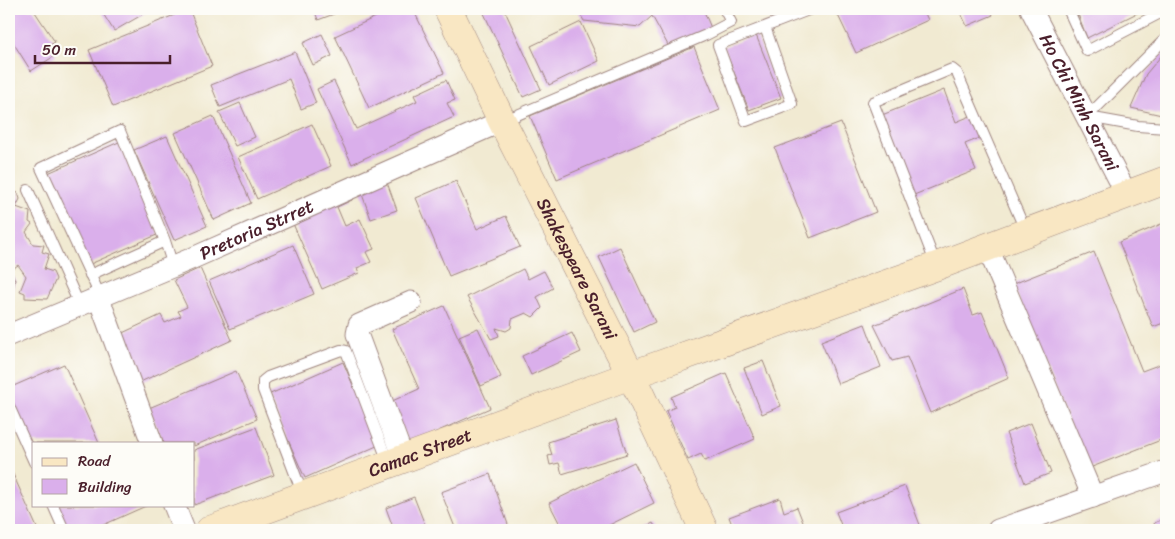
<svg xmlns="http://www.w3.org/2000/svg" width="1175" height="539" font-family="Sriracha,sans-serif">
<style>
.building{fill:#daafeb}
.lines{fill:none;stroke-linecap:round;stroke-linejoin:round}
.lane-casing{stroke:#9e847e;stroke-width:12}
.street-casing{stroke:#9e847e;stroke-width:23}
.secondary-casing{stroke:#9e847e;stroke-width:29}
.lane{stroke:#fff;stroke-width:10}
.street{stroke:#fff;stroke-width:21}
.secondary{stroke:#f9e7c3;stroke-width:28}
.labels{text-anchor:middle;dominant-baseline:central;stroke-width:4.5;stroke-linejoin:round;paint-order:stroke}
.street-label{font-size:18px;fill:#4a1f2b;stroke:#fdfcf7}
</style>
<rect width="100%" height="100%" fill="#fdfcf7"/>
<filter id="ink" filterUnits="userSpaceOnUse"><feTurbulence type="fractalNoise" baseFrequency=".02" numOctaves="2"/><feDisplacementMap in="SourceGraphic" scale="10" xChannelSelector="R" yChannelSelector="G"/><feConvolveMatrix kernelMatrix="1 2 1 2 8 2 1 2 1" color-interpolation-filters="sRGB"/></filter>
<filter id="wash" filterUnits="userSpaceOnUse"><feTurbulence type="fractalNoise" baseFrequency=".0096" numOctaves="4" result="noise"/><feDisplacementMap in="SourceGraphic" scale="20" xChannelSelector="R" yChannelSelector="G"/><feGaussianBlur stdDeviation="1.12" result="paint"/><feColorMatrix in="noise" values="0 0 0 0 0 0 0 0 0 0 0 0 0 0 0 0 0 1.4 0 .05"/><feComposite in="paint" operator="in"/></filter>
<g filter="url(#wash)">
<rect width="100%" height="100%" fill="#f1ead2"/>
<g id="blocks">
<path class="building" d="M9,9H33L55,42L50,45L56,55L31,71L9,36Z
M100,9H152L114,31Z
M189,9L212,66L113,107L89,50Z
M314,9H347L318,20Z
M393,9H413L444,73L369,108L335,36Z
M482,9H504L541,89L523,97Z
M577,9H703L711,28L669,47L652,16L640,27L584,21Z
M835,9H923L928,20L856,53Z
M959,9H990L993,15L967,26Z
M1076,9H1145L1087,38Z
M581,22L599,61L549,85L531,46Z
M322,34L332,56L313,65L303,43Z
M756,35L781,98L749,110L724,47Z
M694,47L720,110L557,179L530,116Z
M1166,50V116L1131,108L1146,74Z
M295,52L316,103L301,109L289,79L220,107L211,85Z
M446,80L455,100L447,103L454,117L352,164L317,89L334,81L356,129L417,101L414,95Z
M944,90L956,122L973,115L982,137L965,144L976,170L914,195L882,115Z
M240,103L255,137L235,146L219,112Z
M213,116L251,203L214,220L175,133Z
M841,123L876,212L810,238L775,148Z
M312,124L331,166L257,199L238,157Z
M167,136L207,226L174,240L134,150Z
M119,142L159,234L88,265L48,173Z
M385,177L397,210L371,219L359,186Z
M456,181L477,229L506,216L520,247L449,276L416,198Z
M9,189L18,193L20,199L16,207L30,212L29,222L32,224L26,232L33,244L44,245L42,252L49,254L44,269L53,272L56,279L47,299L25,298V293L20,291L26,276L18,265L11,270L15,280L12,293L9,292Z
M349,192L352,200L337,207L345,226L360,219L374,249L366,252L371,262L357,268L359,273L322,289L290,217Z
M1166,222V322L1153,327L1119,242Z
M293,245L314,294L230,329L209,281Z
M620,247L655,322L634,332L599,257Z
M1094,252L1142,371L1166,362V438L1087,469L1013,284Z
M200,268L232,340L138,383L116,336L161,315L165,323L181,316L178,311L187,307L174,280Z
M523,269L528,279L544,271L553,288L537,297L542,308L533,317L526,313L512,319L511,328L506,331L496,328L499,336L491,339L467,297Z
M963,289L973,315L982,312L1009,378L930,413L907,357L892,361L874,325Z
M444,306L490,408L409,444L390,402L419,389L392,329Z
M865,324L881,367L838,384L821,341Z
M478,328L501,377L481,386L459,336Z
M572,333L581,352L531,375L522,356Z
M763,361L781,406L762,414L744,368Z
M343,362L379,445L305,478L268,395Z
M64,364L99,443H34V451L9,394V388Z
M236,371L257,419L194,446V443H164L149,408Z
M726,373L755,439L705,461L701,454L688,460L666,411L675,407L671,397Z
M616,420L627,454L562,474L559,463L550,465L548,456L552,455L548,442Z
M1031,423L1051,473L1025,483L1006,433Z
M256,427L274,475L194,505V450Z
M634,462L654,503L599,530H563L549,503Z
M12,472L38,530H9V474Z
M490,474L510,530H456L441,492Z
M905,486L922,530H843L836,512Z
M414,497L427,530H394L386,508Z
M780,498L784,512L797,507L804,525L792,530H734L729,517Z
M55,505H148L92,530H66Z
M1166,518V530H1157L1154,523Z
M653,523L657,530H639Z"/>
</g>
</g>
<g filter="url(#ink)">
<use href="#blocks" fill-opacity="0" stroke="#9e847e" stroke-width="1"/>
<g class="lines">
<g class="lane-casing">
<path id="lane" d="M1068,9L1087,51L1166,10
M765,27L792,104L746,121L718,45L811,9
M1087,117L1166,38
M1088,117L1138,126L1166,128
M503,121L706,35L731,22L724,9
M28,190L79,304
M936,265L873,102L952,69L957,73L1026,232
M90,275L165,241
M98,296L96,287L41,168L120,131L165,241L173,266
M9,406L34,462
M303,495L263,390V381L268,377L341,350L346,351L388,462
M53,505L64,530"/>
</g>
<g class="street-casing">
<g id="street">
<path id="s1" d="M1031,9L1127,195"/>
<path d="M987,246L1093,497"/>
<path d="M98,296L152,443"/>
<path id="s2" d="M9,335L193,258L502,121"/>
<path d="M403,458L357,334L359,325L411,302"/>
<path d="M174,505L184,530"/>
<path d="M998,530L1166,471"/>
</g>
</g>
<g class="secondary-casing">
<g id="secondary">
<path id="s3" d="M448,9L502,121L631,375L704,530"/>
<path id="s4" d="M210,530L631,375L937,266L1166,180"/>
</g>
</g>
<use href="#lane" class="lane"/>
<use href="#street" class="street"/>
<use href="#secondary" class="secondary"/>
</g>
</g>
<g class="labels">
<g class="street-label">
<text stroke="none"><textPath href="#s1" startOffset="105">Ho Chi Minh Sarani</textPath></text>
<text stroke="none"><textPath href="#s2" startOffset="269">Pretoria Strret</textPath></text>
<text stroke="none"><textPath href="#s3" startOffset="290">Shakespeare Sarani</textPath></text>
<text stroke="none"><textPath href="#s4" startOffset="224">Camac Street</textPath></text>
</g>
</g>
<rect width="1175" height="539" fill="none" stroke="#fdfcf7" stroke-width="30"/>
<rect x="32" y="442" width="162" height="65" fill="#fdfcf7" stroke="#b5a4a5"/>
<rect x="42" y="458" width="25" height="8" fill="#f9e7c3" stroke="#b5a4a5"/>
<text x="78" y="466" font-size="15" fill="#4a1f2b">Road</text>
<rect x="42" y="479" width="25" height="15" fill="#daafeb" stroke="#b5a4a5"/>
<text x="78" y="492" font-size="15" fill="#4a1f2b">Building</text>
<path d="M35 55v8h135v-8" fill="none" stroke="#4a1f2b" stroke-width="2.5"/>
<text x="42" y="55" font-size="15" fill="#4a1f2b" stroke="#fdfcf7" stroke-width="4" paint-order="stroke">50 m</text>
</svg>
